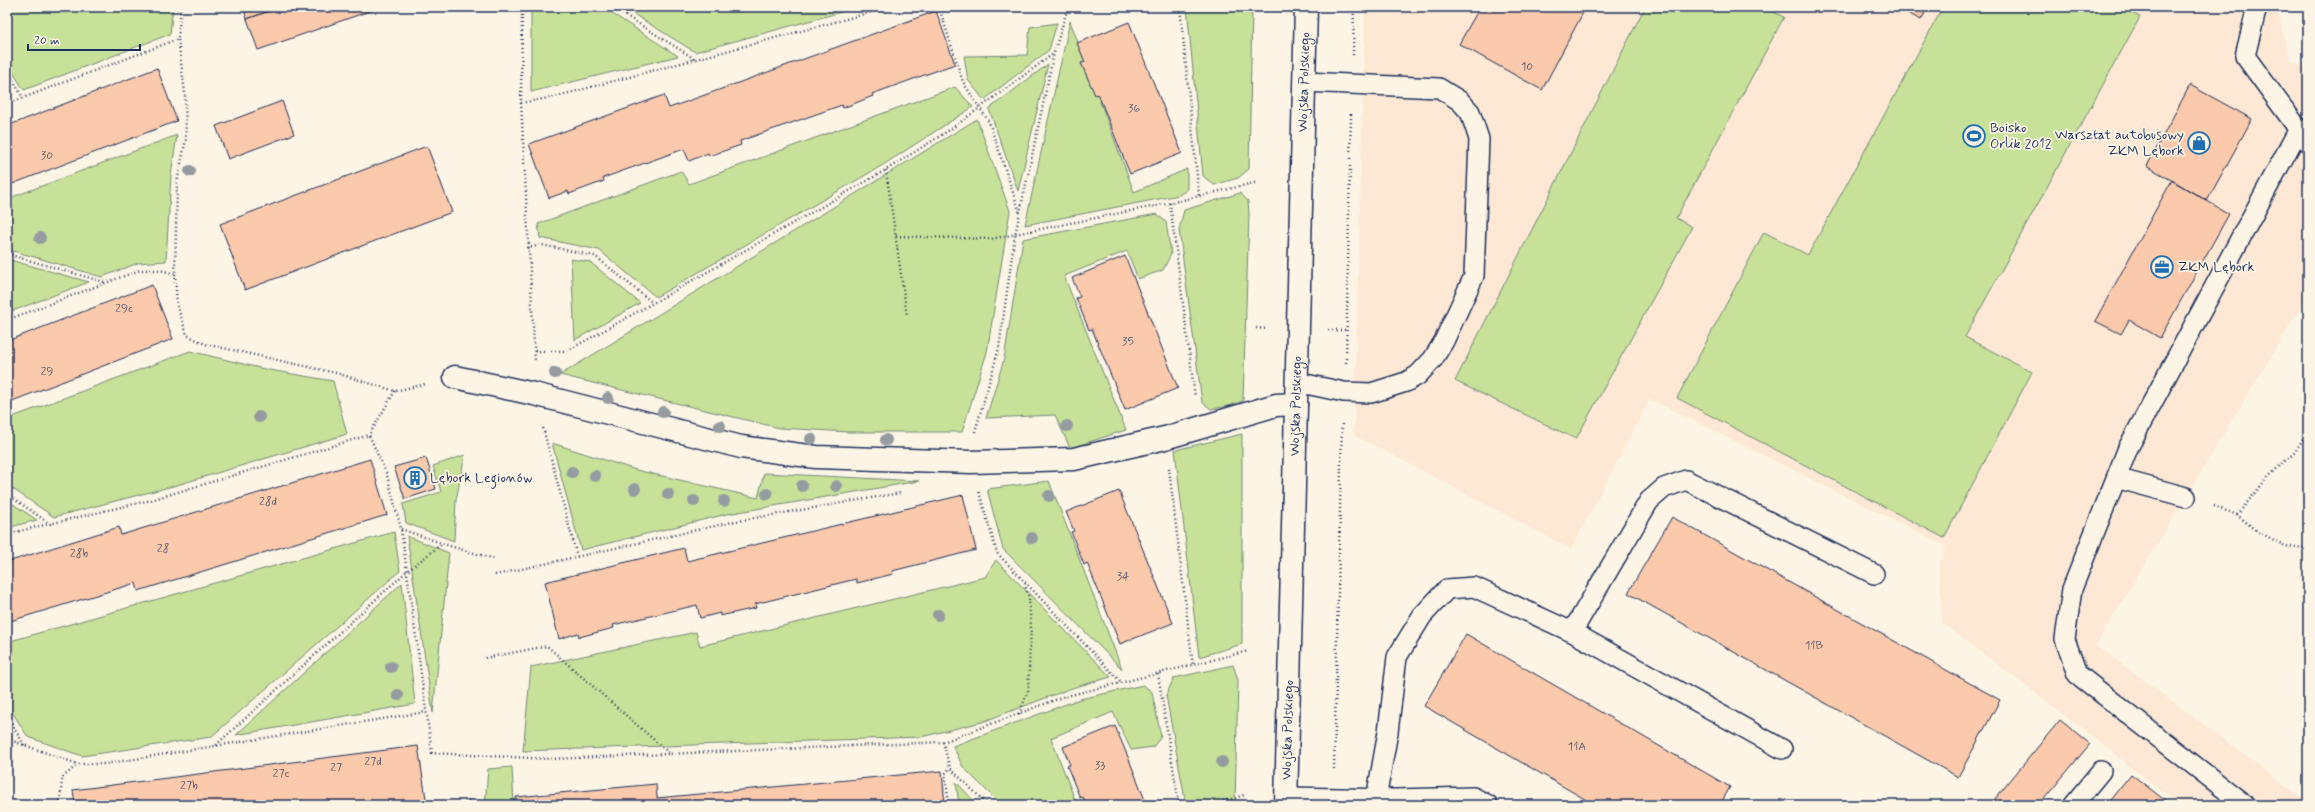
<svg xmlns="http://www.w3.org/2000/svg" width="2315" height="812" font-family="Mynerve,sans-serif">
<style>
.built{fill:#fce8d4}
.green{fill:#c8e198;stroke:#72887b}
.building{fill:#fbc9ab;stroke:#1b2f5e}
.lines{fill:none;stroke-linecap:round;stroke-linejoin:round}
.service-casing{stroke:#1b2f5e;stroke-width:22}
.minor-casing{stroke:#1b2f5e;stroke-width:25}
.tertiary-casing{stroke:#1b2f5e;stroke-width:25}
.path{stroke:#1b2f5e;stroke-width:2.5;stroke-dasharray:1 3;stroke-linecap:butt}
.service{stroke:#fcf5e5;stroke-width:19}
.minor{stroke:#fcf5e5;stroke-width:22}
.tertiary{stroke:#fcf5e5;stroke-width:22}
.tree{fill:#949ca1}
.labels{text-anchor:middle;dominant-baseline:central;stroke-width:3.5;stroke-linejoin:round;paint-order:stroke}
.number-label{font-size:12px;fill:#535671}
.street-label{font-size:14px;fill:#1b2f5e;stroke:#fcf5e5}
.poi-label{font-size:14px;fill:#1b2f5e;stroke:#fcf5e5;text-anchor:start}
</style>
<rect width="100%" height="100%" fill="#fcf5e5"/>
<filter id="ink" filterUnits="userSpaceOnUse"><feTurbulence type="fractalNoise" baseFrequency=".025" numOctaves="2"/><feDisplacementMap in="SourceGraphic" scale="8" xChannelSelector="R" yChannelSelector="G"/><feConvolveMatrix kernelMatrix="1 2 1 2 8 2 1 2 1" color-interpolation-filters="sRGB"/></filter>
<g filter="url(#ink)">
<path class="built" d="M1365,7H2276L2291,61L2308,69V295L2096,645L2308,802V805H2180L2053,706L1942,623L1939,567L1946,546L1650,399L1571,549L1354,435Z"/>
<path class="green" d="M7,7H173L170,34L24,90L7,63Z
M531,7H602L678,56L531,92Z
M622,7H838L849,10L695,52Z
M1187,7H1252L1249,169L1238,178L1214,185L1203,176Z
M1645,7H1763L1784,17L1676,218L1692,227L1576,439L1455,381Z
M1943,7H2120L2140,17L1965,337L2032,372L1944,538L1677,398L1764,232L1808,255Z
M1070,21L1134,192L1187,169V190L1179,195L1025,225Z
M1057,23L1049,50L984,100L968,80L964,56L1027,55L1030,27Z
M1048,64L1018,191L989,109Z
M955,87L973,107L883,165L656,297L599,250L540,238L538,224L681,171L689,184Z
M977,119L1010,211L987,352L962,432H849L779,428L560,375Z
M177,135L171,175L166,261L138,263L102,277L7,249V199Z
M1240,193L1248,201L1249,214L1243,401L1229,406L1211,409L1202,402L1179,230L1184,210Z
M1157,214L1166,222L1171,254L1163,270L1138,279L1127,251L1064,276L1126,430L1070,448L1055,415L986,418L1004,359L1023,239Z
M7,259L10,260L89,282L7,313Z
M571,259L590,262L640,303L575,340Z
M190,351L264,369L333,381L347,434L177,485L54,517L7,485V419Z
M1242,434V644L1199,657L1175,450Z
M552,443L636,470L758,498L764,473L919,481L727,514L581,550Z
M465,455L456,500L454,541L406,523L403,504L441,492L433,466Z
M1049,481L1122,669L1003,549L987,489Z
M7,500L37,520L7,528Z
M394,532L400,571L211,737L82,756L28,737L7,704V642Z
M407,536L449,553L433,713Z
M996,560L1111,677L1072,688L982,722L921,737L523,751L531,667L696,632L700,646L985,577Z
M402,583L415,704L236,735Z
M1233,665L1238,680L1235,805H1186L1166,695L1174,678Z
M1143,685L1152,692L1161,737L1153,747L1131,750L1113,712L1051,738L1077,805H1001L963,767L953,746L1080,699Z
M512,767L514,805H485L488,769Z
M956,782L978,805H959Z"/>
<path class="building" d="M243,7H280L247,19Z
M280,7H381L258,50L247,19Z
M1480,7H1586L1542,90L1459,44Z
M1896,7H1928L1921,20Z
M936,11L955,64L872,94L873,96L843,108L842,105L740,141L741,145L709,156L708,153L689,161L684,149L603,178L604,181L569,194L568,191L549,198L529,144L664,95L669,108Z
M1129,22L1182,153L1130,174L1098,94L1095,95L1081,63L1085,62L1077,43Z
M157,68L177,121L7,186V126Z
M2190,85L2252,119L2207,201L2147,166Z
M282,101L294,134L228,159L216,126Z
M427,146L452,212L245,290L220,224Z
M2172,180L2229,214L2160,338L2129,320L2121,334L2095,321Z
M1125,256L1178,388L1125,410L1092,329L1089,330L1076,298L1080,297L1072,278Z
M152,285L173,339L7,403V341Z
M426,458L436,489L405,499L394,467Z
M370,459L387,515L138,591L136,583L7,622V562L119,527L121,535Z
M1119,491L1173,623L1120,644L1087,563L1084,565L1071,532L1074,531L1066,512Z
M963,495L976,550L892,571L893,574L857,583L856,579L755,604L756,608L720,616V613L700,618L697,605L613,625L614,628L579,637L578,633L559,639L545,582L684,548L687,561Z
M1672,517L2000,700L1958,777L1628,593Z
M1466,634L1730,787L1720,805H1595L1424,706Z
M2060,720L2090,744L2039,805H1990Z
M1115,726L1128,757L1147,805H1086L1083,797L1080,798L1067,766L1070,765L1063,747Z
M418,746L427,805H75L73,790Z
M942,771L945,805H516V797L656,784L657,798Z
M2131,774L2171,805H2106Z"/>
<g class="lines">
<g class="service-casing">
<path id="service" d="M2257,7L2245,56L2308,142
M1296,382L1344,392L1371,393L1406,382L1418,375L1433,359L1444,341L1474,276L1479,139L1470,112L1460,101L1439,88L1304,82
M2116,478L2186,497
M1572,632L1782,749
M1286,797L1396,799L1473,797L1488,805
M1376,799L1388,732L1397,657L1422,616L1447,589L1474,587L1572,632L1649,501L1664,488L1686,480L1874,574
M2073,805L2101,771
M2245,805L2077,674L2065,639L2072,589L2128,448L2299,129"/>
</g>
<g class="minor-casing">
<path id="minor" d="M455,377L534,394L741,447L816,457L971,462L1074,459L1165,438L1276,405L1296,404"/>
</g>
<g class="tertiary-casing">
<g id="tertiary">
<path id="s1" d="M1286,805L1306,7"/>
</g>
</g>
<path class="path" d="M522,7L521,103L535,362
M612,7L695,59
M857,7L872,11
M939,7L963,82L989,122L1020,213
M1180,7L1199,196
M1353,55L1354,7
M7,70L23,98
M521,103L554,97L891,7
M7,104L178,39
M886,170L907,316
M1170,203L1195,397
M896,236L991,239L1170,203L1258,182
M527,248L542,245L595,256L653,303
M7,254L104,282
M175,274L177,305L187,335L205,344L336,373L395,391L426,384
M7,320L140,270H160L175,274L177,183L186,139L185,93L178,39L181,7
M1256,328L1267,329
M1328,330H1348
M535,351H567L653,303L886,170L951,129L1053,54
M1346,363L1351,114
M395,391L369,435L387,475L401,529L432,753L551,759L943,742L1063,697L1248,651
M543,428L577,556
M975,432L999,348L1015,235L1054,53L1068,7
M1169,468L1193,666
M979,492L997,553L1120,681
M7,494L50,524
M2214,506L2237,515L2257,531L2285,546L2308,550
M2237,515L2268,477L2295,452L2308,430
M401,529L453,547L495,559
M7,534L151,500L369,435
M495,575L737,521L900,493
M485,658L547,646L670,754
M1158,674L1179,805
M1019,714L1028,691L1031,626L1029,598L1024,582
M7,717L25,746
M7,739L78,764H104L425,712
M943,742L950,768L988,805
M216,745L406,572L443,543
M1334,769L1342,422
M60,805L62,778L77,765
M462,805L469,800
M949,805L945,774L950,768
M1212,805L1244,795"/>
<use href="#service" class="service"/>
<use href="#minor" class="minor"/>
<use href="#tertiary" class="tertiary"/>
</g>
<g class="tree">
<circle cx="190" cy="171" r="6"/>
<circle cx="40" cy="238" r="6"/>
<circle cx="555" cy="373" r="6"/>
<circle cx="608" cy="398" r="6"/>
<circle cx="663" cy="412" r="6"/>
<circle cx="259" cy="417" r="6"/>
<circle cx="720" cy="426" r="6"/>
<circle cx="1067" cy="426" r="6"/>
<circle cx="811" cy="439" r="6"/>
<circle cx="886" cy="440" r="6"/>
<circle cx="572" cy="472" r="6"/>
<circle cx="595" cy="476" r="6"/>
<circle cx="802" cy="486" r="6"/>
<circle cx="836" cy="486" r="6"/>
<circle cx="635" cy="489" r="6"/>
<circle cx="668" cy="494" r="6"/>
<circle cx="767" cy="494" r="6"/>
<circle cx="1049" cy="496" r="6"/>
<circle cx="694" cy="501" r="6"/>
<circle cx="724" cy="501" r="6"/>
<circle cx="1032" cy="538" r="6"/>
<circle cx="938" cy="615" r="6"/>
<circle cx="391" cy="667" r="6"/>
<circle cx="398" cy="695" r="6"/>
<circle cx="1222" cy="762" r="6"/>
</g>
</g>
<defs>
<g id="stadium-ring" transform="scale(1.15)"><circle r="9.5" fill="#fcf5e5" stroke="#1f6fb2" stroke-width="1.5"/><path d="M0-5a6.5 5 0 1 0 0 10a6.5 5 0 1 0 0-10ZM-3.5-1.8h7v3.6h-7Z" fill="#1f6fb2"/></g>
<g id="shop-ring" transform="scale(1.15)"><circle r="9.5" fill="#fcf5e5" stroke="#1f6fb2" stroke-width="1.5"/><path d="M-5-2.5h2.3a2.7 3.5 0 0 1 5.4 0H5L5.5 6h-11ZM-1.5-2.5h3a1.5 2.3 0 0 0-3 0Z" fill="#1f6fb2"/></g>
<g id="office-ring" transform="scale(1.15)"><circle r="9.5" fill="#fcf5e5" stroke="#1f6fb2" stroke-width="1.5"/><path d="M-6-3h4V-5.5h4V-3h4V5H-6ZM-1-4.5V-3h2v-1.5ZM-6 0V1H6V0Z" fill="#1f6fb2"/></g>
<g id="building-ring" transform="scale(1.15)"><circle r="9.5" fill="#fcf5e5" stroke="#1f6fb2" stroke-width="1.5"/><path d="M-4-6H4V6H1V3H-1V6H-4ZM-2.5-4.3h1.7v1.8h-1.7ZM.8-4.3h1.7v1.8H.8ZM-2.5-1h1.7V.8h-1.7ZM.8-1h1.7V.8H.8Z" fill="#1f6fb2"/></g>
</defs>
<g fill-rule="evenodd">
<use href="#stadium-ring" x="1974" y="136"/>
<use href="#shop-ring" x="2199" y="143"/>
<use href="#office-ring" x="2162" y="267"/>
<use href="#building-ring" x="415" y="478"/>
</g>
<g class="labels">
<g class="number-label">
<text x="1527" y="67">10</text>
<text x="1134" y="109">36</text>
<text x="47" y="156">30</text>
<text x="124" y="309">29c</text>
<text x="1128" y="342">35</text>
<text x="47" y="372">29</text>
<text x="268" y="502">28d</text>
<text x="163" y="549">28</text>
<text x="79" y="554">28b</text>
<text x="1123" y="577">34</text>
<text x="1814" y="646">11B</text>
<text x="1577" y="747">11A</text>
<text x="373" y="762">27d</text>
<text x="1100" y="766">33</text>
<text x="336" y="768">27</text>
<text x="281" y="774">27c</text>
<text x="189" y="786">27b</text>
</g>
<g class="street-label">
<text stroke="none"><textPath href="#s1" startOffset="723">Wojska Polskiego</textPath></text>
<text stroke="none"><textPath href="#s1" startOffset="399">Wojska Polskiego</textPath></text>
<text stroke="none"><textPath href="#s1" startOffset="75">Wojska Polskiego</textPath></text>
</g>
<g class="poi-label">
<text x="1990" y="128">Boisko<tspan x="1990" dy="16">Orlik 2012</tspan></text>
<text x="2184" y="135" text-anchor="end">Warsztat autobusowy<tspan x="2184" dy="16">ZKM Lębork</tspan></text>
<text x="2178" y="267">ZKM Lębork</text>
<text x="430" y="478">Lębork Legionów</text>
</g>
</g>
<rect width="2315" height="812" fill="none" stroke="#fcf5e5" stroke-width="24"/>
<rect x="12" y="12" width="2291" height="788" fill="none" stroke="#1b2f5e" stroke-width="1.5" filter="url(#ink)"/>
<path d="M28 44v6h112v-6" fill="none" stroke="#1b2f5e" stroke-width="2"/>
<text x="34" y="44" font-size="12" fill="#1b2f5e" stroke="#fcf5e5" stroke-width="3" paint-order="stroke">20 m</text>
</svg>
